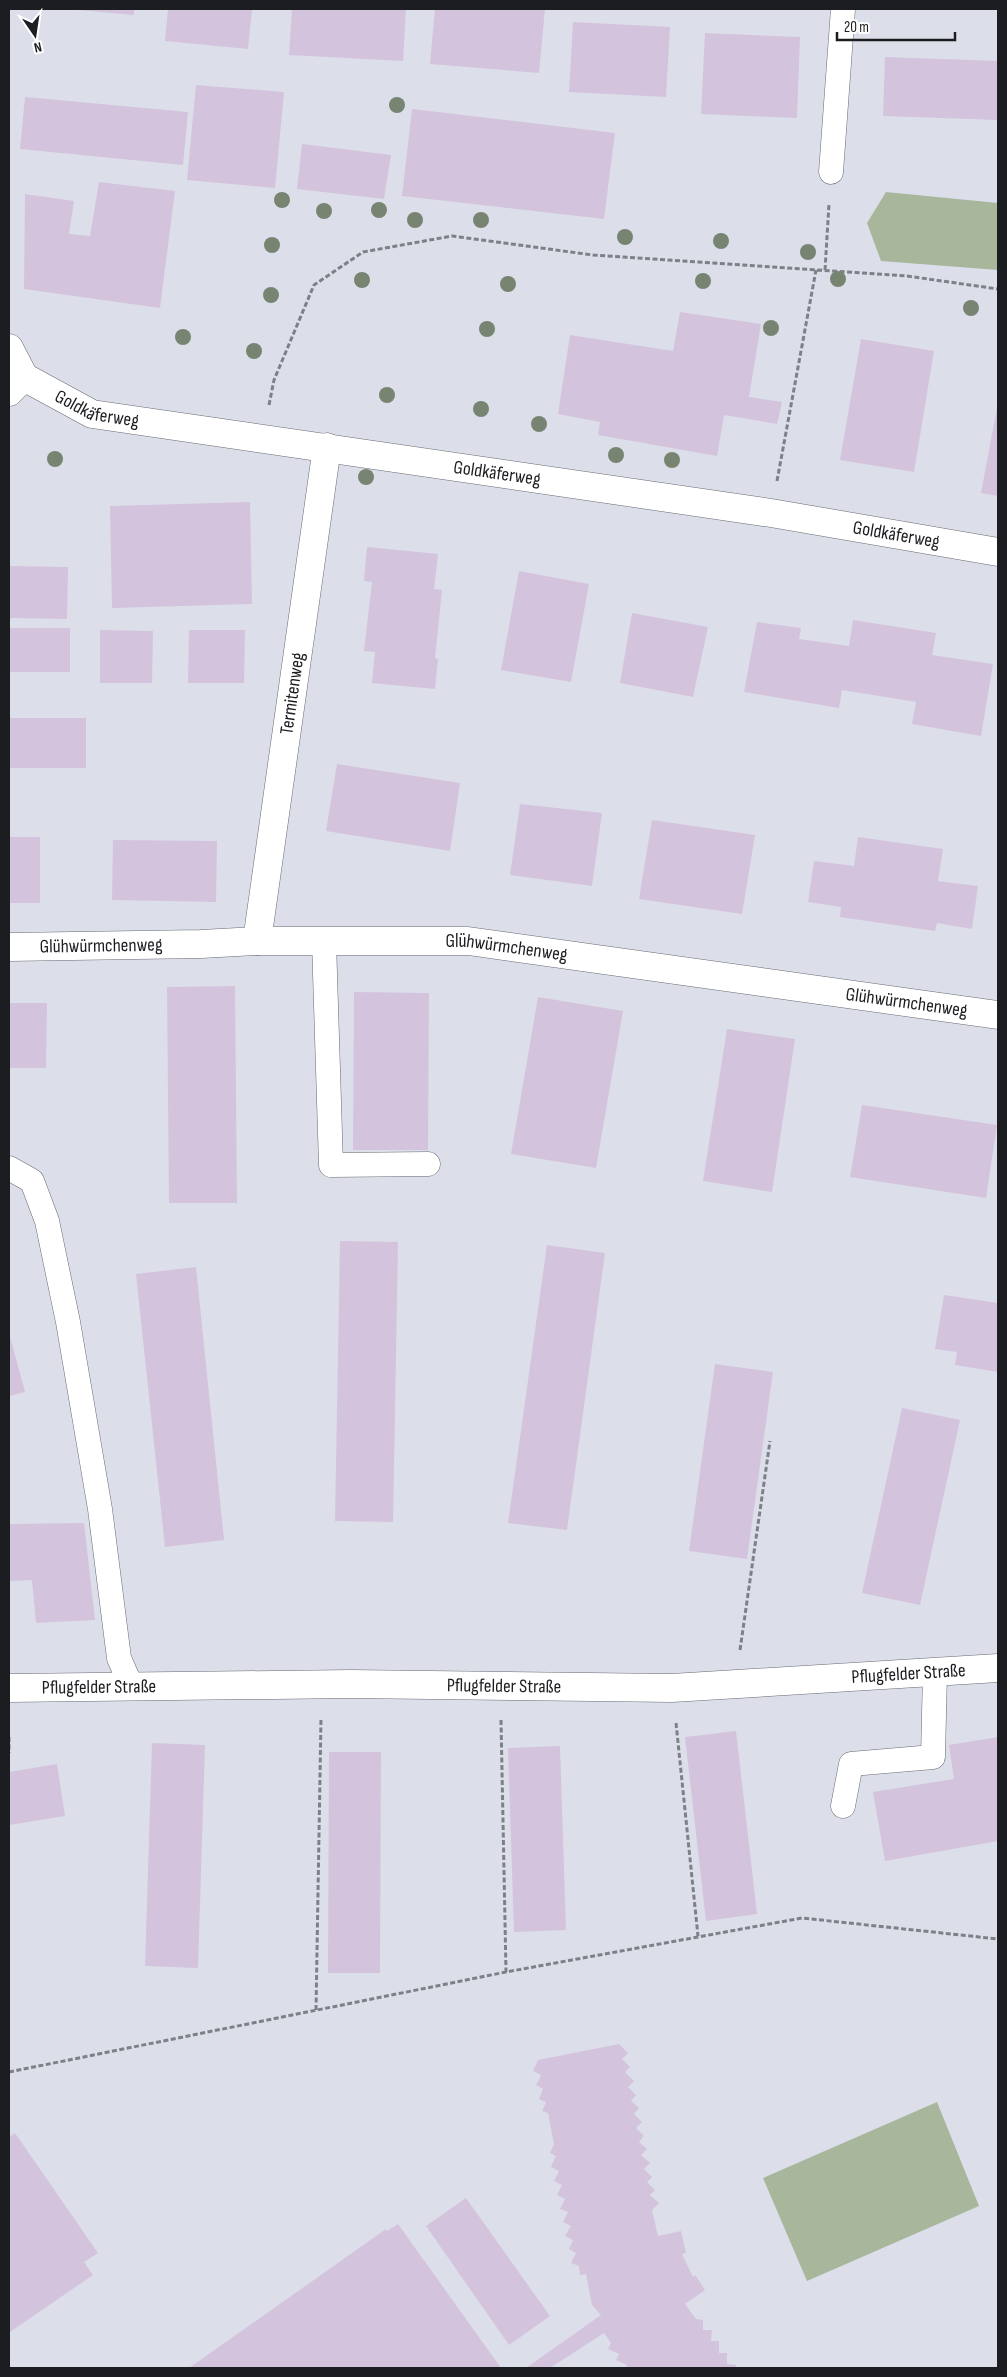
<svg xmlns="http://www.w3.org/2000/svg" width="1007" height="2377" font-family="'Sofia Sans Condensed',sans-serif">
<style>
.green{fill:#a8b79c}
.building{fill:#d4c3dd}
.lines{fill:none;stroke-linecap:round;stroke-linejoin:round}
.service-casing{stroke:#676a72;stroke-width:25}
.minor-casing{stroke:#676a72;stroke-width:29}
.path{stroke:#7e8087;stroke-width:3;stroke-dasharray:5 2.5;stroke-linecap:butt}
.service{stroke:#fff;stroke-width:24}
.minor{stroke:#fff;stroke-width:28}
.tree{fill:#778472}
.labels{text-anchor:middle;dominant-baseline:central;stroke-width:4;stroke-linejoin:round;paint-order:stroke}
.street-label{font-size:19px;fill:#1c1d21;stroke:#fff}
</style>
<rect width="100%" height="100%" fill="#dcdfea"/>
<path class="green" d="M886,192L998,203V270L881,261L867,223Z
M937,2102L979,2206L807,2281L763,2178Z"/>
<path class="building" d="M67,9H134V15Z
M168,9H252L248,49L165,41Z
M292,9H406L403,61L289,55Z
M435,9H545L539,73L430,64Z
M573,22L670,27L666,97L569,92Z
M705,33L800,37L797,118L701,114Z
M885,57L998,61V120L883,116Z
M196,85L284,92L275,188L187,180Z
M25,97L188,112L183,165L20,149Z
M412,109L615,133L604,219L402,196Z
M302,144L391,155L384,199L297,189Z
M99,182L175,191L160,308L24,289L25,194L74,201L69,234L90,236Z
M680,312L761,324L749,397L782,402L777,424L724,415L717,456L598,435L600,422L558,414L570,335L673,351Z
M861,339L934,351L914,472L840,460Z
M997,408H998V496L981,493Z
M250,502L252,604L112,608L110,506Z
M367,547L438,554L434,589L442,590L435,658L438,659L435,689L372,683L375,652L364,651L372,582L364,581Z
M9,566L68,567L67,619L9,618Z
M519,571L589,584L571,682L501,670Z
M632,613L708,627L693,697L620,683Z
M853,620L936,633L932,655L993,664L981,736L912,724L916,702L842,690L839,708L744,692L757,622L801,628L799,639L849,646Z
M9,628H70V672H9Z
M100,630L153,631L152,683H100Z
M189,630H245L244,683H188Z
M9,718H86V768H9Z
M337,764L460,783L450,851L326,831Z
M520,804L602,813L592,886L510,875Z
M652,820L755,835L742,914L639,899Z
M9,837H40V903H9Z
M858,837L943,849L938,881L978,886L972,929L937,923L935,931L840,917L841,907L808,902L814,861L854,866Z
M113,840L217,841L216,902L112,900Z
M235,986L237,1203H169L167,987Z
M354,992L429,993L428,1150H353Z
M538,997L623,1011L596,1168L511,1154Z
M9,1003H47L46,1068H9Z
M727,1029L795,1039L772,1192L703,1181Z
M862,1105L997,1125L986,1198L850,1177Z
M340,1241L398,1242L393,1522L335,1521Z
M547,1245L605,1253L567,1530L508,1523Z
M196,1267L224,1540L165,1547L136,1274Z
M944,1295L998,1303V1372L955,1365L957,1352L935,1349Z
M9,1333L25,1392L9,1396Z
M715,1364L773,1372L747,1559L689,1551Z
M902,1408L960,1420L920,1605L862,1593Z
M84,1523L95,1620L36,1623L32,1580L9,1581V1524Z
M736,1731L757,1914L706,1921L685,1737Z
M998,1737V1841L885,1861L873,1792L954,1779L949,1745Z
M152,1743L205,1745L198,1968L145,1966Z
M560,1746L566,1930L514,1932L508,1748Z
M329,1752H381L380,1973H328Z
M57,1764L65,1816L9,1825V1772Z
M619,2044L628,2053L622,2059L630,2067L625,2072L634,2081L628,2087L636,2095L631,2101L639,2108L634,2114L642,2122L636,2128L644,2136L639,2142L647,2149L641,2155L650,2163L644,2169L652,2177L647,2182L655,2190L650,2195L659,2203L652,2210L658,2236L681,2231L686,2253L682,2254L693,2277L695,2275L705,2290L685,2304L696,2319L703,2320V2330H712L711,2341H719V2353H727V2364L736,2365V2368H626L627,2365L616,2360L619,2354L608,2349L611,2343L604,2333L550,2368H526L601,2315L592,2305L586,2274L580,2275L579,2266L571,2263L576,2253L569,2249L573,2240L565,2236L571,2226L563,2222L568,2212L560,2209L565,2199L557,2195L562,2185L554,2181L559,2171L551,2167L556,2156L550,2153L554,2144L548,2113L542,2111L546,2102L539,2099L543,2089L536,2085L541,2075L533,2071L538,2060Z
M15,2133L98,2253L84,2262L93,2275L10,2332L9,2137Z
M466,2198L550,2316L509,2345L426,2226Z
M398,2224L501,2368H189L386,2229L387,2231Z"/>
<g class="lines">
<g class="service-casing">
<path id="service" d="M831,172L843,9
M324,941L331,1165L428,1164
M9,1168L32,1181L47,1221L68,1322L100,1509L119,1658L131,1686
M843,1806L851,1764L933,1757L935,1672"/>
</g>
<g class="minor-casing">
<g id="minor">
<path d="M9,348L24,377"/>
<path id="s1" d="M9,392L24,377L92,414L771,513L998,552"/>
<path id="s2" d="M257,941L327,447"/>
<path id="s3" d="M9,947L201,944L257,941H468L998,1015"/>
<path id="s4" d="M9,1688L351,1684L672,1688L998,1668"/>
</g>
</g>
<path class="path" d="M825,270L829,204
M269,405L274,380L314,285L363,252L452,236L593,255L907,276L998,289
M777,481L816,270
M740,1650L770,1441
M501,1720L506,1972
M676,1723L698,1936
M9,1737V1753
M316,2010L321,1718
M9,2072L506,1972L802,1918L998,1939"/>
<use href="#service" class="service"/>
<use href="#minor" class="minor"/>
</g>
<g class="tree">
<circle cx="397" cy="105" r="8"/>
<circle cx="282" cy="200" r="8"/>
<circle cx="379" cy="210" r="8"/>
<circle cx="324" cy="211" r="8"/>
<circle cx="415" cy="220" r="8"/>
<circle cx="481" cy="220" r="8"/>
<circle cx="625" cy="237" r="8"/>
<circle cx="721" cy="241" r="8"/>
<circle cx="272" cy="245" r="8"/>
<circle cx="808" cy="252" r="8"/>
<circle cx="838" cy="279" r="8"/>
<circle cx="362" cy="280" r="8"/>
<circle cx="703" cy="281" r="8"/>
<circle cx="508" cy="284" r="8"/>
<circle cx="271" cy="295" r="8"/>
<circle cx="971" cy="308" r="8"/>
<circle cx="771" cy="328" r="8"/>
<circle cx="487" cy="329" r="8"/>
<circle cx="183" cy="337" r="8"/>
<circle cx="254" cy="351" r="8"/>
<circle cx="387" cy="395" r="8"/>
<circle cx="481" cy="409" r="8"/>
<circle cx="539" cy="424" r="8"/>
<circle cx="616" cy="455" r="8"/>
<circle cx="55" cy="459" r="8"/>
<circle cx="672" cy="460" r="8"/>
<circle cx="366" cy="477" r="8"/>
</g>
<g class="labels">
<g class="street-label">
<text stroke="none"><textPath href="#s1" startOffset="102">Goldkäferweg</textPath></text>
<text stroke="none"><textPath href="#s1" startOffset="508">Goldkäferweg</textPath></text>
<text stroke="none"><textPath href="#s1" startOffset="912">Goldkäferweg</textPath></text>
<text stroke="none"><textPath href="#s2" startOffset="250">Termitenweg</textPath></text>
<text stroke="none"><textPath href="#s3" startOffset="92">Glühwürmchenweg</textPath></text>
<text stroke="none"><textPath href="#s3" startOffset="498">Glühwürmchenweg</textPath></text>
<text stroke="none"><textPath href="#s3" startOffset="902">Glühwürmchenweg</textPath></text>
<text stroke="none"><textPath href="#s4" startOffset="900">Pflugfelder Straße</textPath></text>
<text stroke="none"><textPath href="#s4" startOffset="495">Pflugfelder Straße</textPath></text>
<text stroke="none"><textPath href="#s4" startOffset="90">Pflugfelder Straße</textPath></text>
</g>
</g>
<rect width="1007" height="2377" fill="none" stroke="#1c1d21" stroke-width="20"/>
<g transform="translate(35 35) rotate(167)" stroke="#ffffff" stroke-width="4" paint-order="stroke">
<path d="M0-4L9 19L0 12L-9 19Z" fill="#1c1d21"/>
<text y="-8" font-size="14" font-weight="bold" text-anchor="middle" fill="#1c1d21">N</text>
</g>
<path d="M837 32v8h118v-8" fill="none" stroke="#1c1d21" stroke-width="2.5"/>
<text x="844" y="32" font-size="15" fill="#1c1d21" stroke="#ffffff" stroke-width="4" paint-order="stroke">20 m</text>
</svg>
